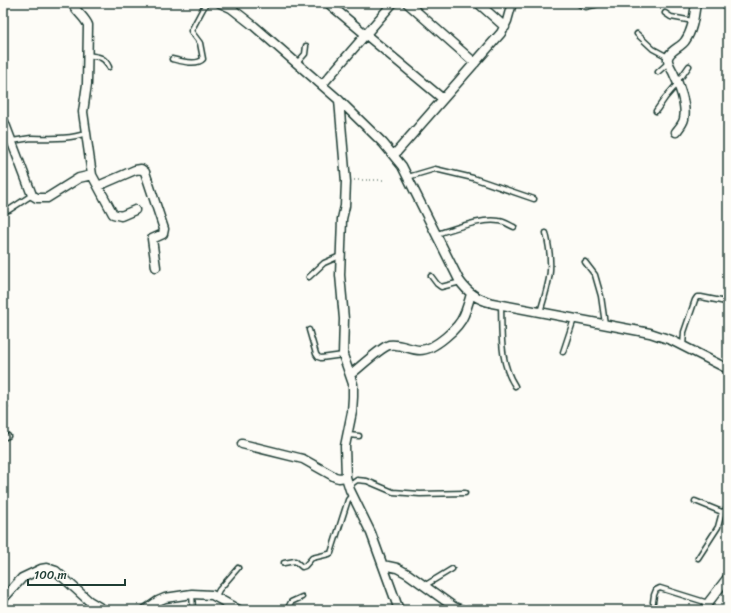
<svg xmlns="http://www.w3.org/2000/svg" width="731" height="613" font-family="Sriracha,sans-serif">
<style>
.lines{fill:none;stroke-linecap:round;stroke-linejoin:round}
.lane-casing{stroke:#1f3d34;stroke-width:7}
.street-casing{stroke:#1f3d34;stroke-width:11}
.path{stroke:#1f3d34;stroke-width:1;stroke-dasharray:1 3;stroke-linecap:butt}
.lane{stroke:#fdfcf7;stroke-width:4}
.street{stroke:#fdfcf7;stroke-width:8}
</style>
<rect width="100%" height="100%" fill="#fdfcf7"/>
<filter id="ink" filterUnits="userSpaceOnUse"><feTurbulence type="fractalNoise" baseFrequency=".025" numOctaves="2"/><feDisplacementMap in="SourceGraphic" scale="8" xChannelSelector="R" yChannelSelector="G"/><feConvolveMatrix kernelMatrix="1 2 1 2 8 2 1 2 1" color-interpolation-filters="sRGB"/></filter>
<g filter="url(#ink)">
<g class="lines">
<g class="lane-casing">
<path id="lane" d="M665,13L671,17L693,21
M637,34L653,49L668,57
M87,55C98,57 104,56 109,67
M172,59C180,61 197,66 203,59L200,43L191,31L206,3
M297,63L305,54L306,46
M658,72L668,63
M677,80L682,76L689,66
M656,111L665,98L678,83
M12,141C18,140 25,139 31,138C49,138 69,140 86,133
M408,177L435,169L473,178L534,199
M9,210L32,195
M436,234C454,229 481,218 499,221C504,221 509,225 514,227
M585,262L595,275L601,296L605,324
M431,276L437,284L441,287L461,282
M309,277L324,263L340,256
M501,305C502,332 499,362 515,386
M540,312C550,280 554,267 546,233
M309,330L316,354L318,357L321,358L343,355
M683,346L684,332L695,300L697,297H701L726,302L728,308
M563,352L574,319
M3,408L5,407
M348,435L359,436
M3,438L8,436
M349,486L357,480L367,481L393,492L420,494L465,493
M695,501L722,512L728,509
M698,558L718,527L722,512
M284,563L295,561L302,567L305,566L312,558L329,554L331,553L348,500L352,495
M424,586L452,569
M192,594L193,610
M216,596L219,590L238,568
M653,602L654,595L656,590L660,588L708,603
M287,610L291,602L302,597"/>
</g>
<g class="street-casing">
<path id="street" d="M72,3C76,12 84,16 88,25L87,84L83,112L92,175L113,214L121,216L135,210
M220,3L231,8L254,26L339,100L383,143L402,166L459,280C468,293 477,299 492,303L650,333L671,340L728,369
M328,3L443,99
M407,3L475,63
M478,3L505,27
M581,3L586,5L595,3
M322,85L393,3
M339,100L346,182L345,206L342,219L340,275L344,319L343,355L353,384V397L352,412L345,446L346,477L350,490L371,533L399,610
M3,119L32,195L37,198H47L79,178L92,175
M676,132C679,128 683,124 684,119C687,106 679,84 673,72C671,68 667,62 668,58C669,51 681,47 685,41C693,30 694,16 696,3
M394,155L501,33L507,21L512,3
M98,186L135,170L141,169L145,172L164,229L163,234L152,239L156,267
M350,375C359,368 380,348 389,345C400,343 410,350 420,350C434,350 459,328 464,315C467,308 469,301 471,294
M242,444L303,459L335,477L339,478L346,477
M383,565L397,568L408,574L454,607L462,610
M3,599L22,578L41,569L47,568L56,571L89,601L104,610
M145,610L158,601L165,598L192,594L212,595L239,610
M468,610H469
M705,610L708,603L728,577"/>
</g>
<path class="path" d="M354,180H384"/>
<use href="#lane" class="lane"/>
<use href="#street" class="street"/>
</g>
</g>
<rect width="731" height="613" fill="none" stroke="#fdfcf7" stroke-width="16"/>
<rect x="8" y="8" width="715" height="597" fill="none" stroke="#1f3d34" stroke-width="1.5" filter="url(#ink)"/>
<path d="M28 579v6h97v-6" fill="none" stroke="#1f3d34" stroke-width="2"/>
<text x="34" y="579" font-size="12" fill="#1f3d34" stroke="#fdfcf7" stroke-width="3" paint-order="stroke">100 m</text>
</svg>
